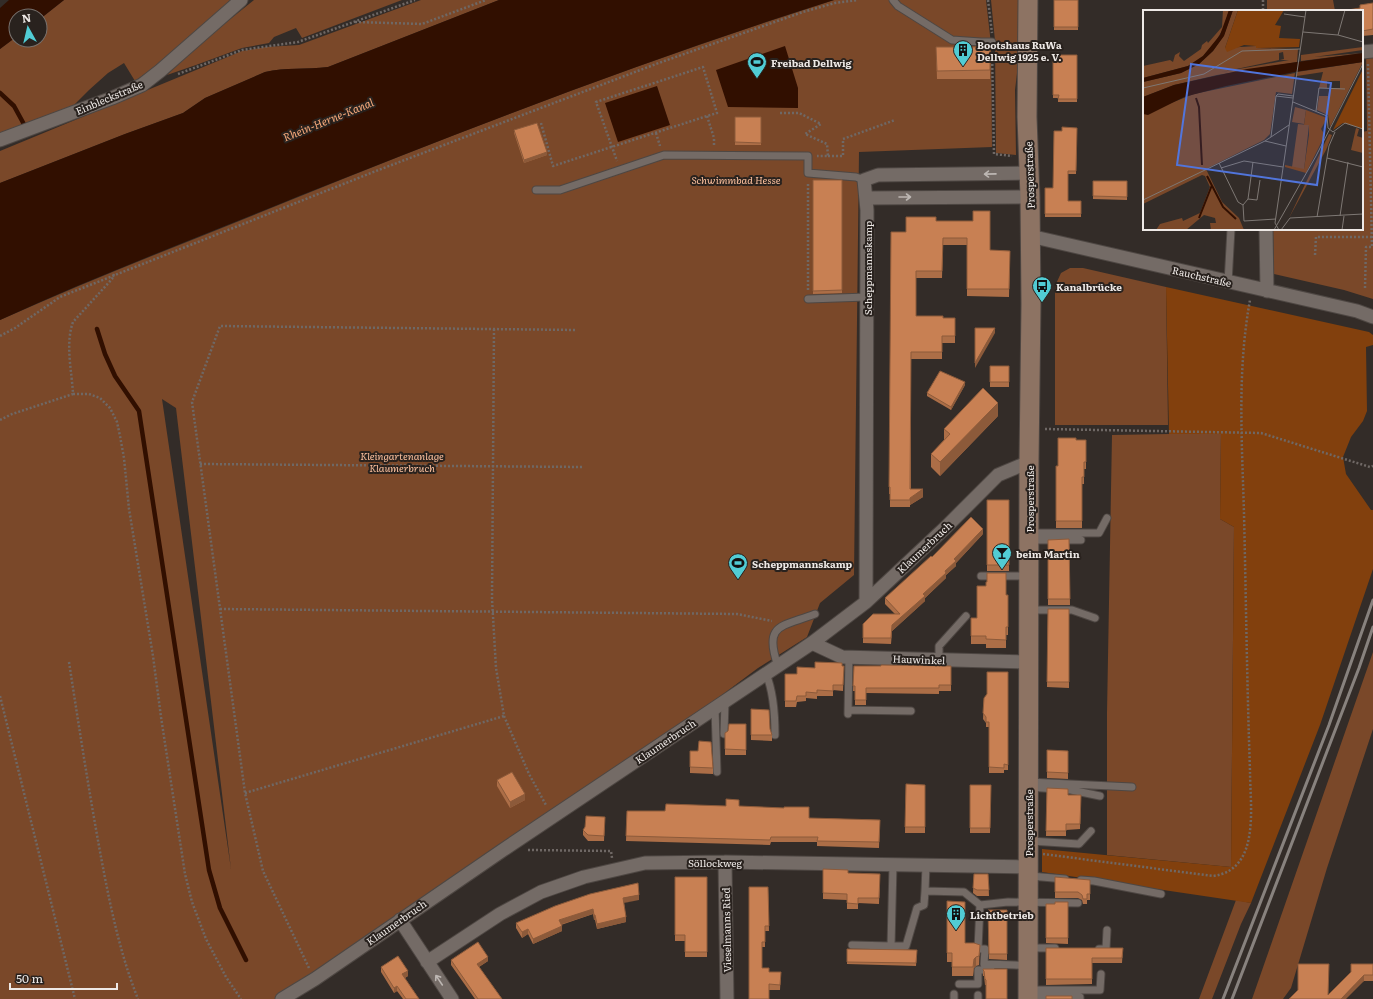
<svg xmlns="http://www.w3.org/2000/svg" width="1373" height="999" font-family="Literata,serif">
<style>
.green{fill:#7a4829;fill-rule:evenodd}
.forest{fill:#82400d}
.water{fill:#310f00}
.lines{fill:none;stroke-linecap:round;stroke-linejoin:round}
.stream{stroke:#310f00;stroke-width:4.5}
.lane-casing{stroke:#4e4743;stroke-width:9}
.street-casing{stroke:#4e4743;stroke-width:15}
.secondary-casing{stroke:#4e4743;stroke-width:21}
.path{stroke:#6f6865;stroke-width:2.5;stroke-dasharray:2 2;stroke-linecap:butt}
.lane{stroke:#746b66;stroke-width:7}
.street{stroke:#746b66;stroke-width:13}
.secondary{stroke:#8d7363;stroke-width:19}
.rail{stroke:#88827e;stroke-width:3}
.wall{fill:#ac6e47}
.shaded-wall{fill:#8c5a3a}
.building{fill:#c88053;stroke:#8c5a3a}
.oneway{stroke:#bdb7b3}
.labels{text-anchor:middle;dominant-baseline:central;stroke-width:4;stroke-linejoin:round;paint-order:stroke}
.poi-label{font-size:10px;font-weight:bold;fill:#eee9e6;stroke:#29221e;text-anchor:start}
.street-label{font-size:10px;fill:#eee9e6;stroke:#29221e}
.park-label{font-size:10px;font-style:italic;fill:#fec29f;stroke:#29221e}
.water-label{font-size:11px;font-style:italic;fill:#f9ab7c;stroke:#29221e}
.inset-river{fill:none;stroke:#310f00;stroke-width:2}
.inset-road{fill:none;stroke:#7e7874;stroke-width:1}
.view{fill:#5175dc;fill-opacity:0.15;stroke:#5175dc;stroke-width:2}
.inset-edge{fill:none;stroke:#eee9e6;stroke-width:2}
</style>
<rect width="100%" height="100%" fill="#332c28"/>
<path class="green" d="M64,0H232L156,66L135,81L124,63L108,73L89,90L73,106L0,137V49L16,37V40H40V19Z
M254,0H402L302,38L296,28L274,37L269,43L242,48L196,65L167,75L203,41Z
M421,0H499L328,67C307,70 286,67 265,72L205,98L183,113L125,134L0,183V151L242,51L266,47L299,45Z
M834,0H986L991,44L992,147L859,152L854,575L820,603L807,637L758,668L557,818L293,999H0V320C94,278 190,241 286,202C466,129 649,59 834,0ZM162,399L176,408L231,869Z
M991,0H1019L1018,65L1015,90L1016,155L996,153L995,41Z
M1267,0H1333L1335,11H1267Z
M1373,44V299L1344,290L1274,274L1273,229H1362V132L1367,131L1366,45Z
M1070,268H1083L1166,287L1168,425H1055V286L1061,273Z
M1169,434H1221L1220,519L1234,527L1231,867L1107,855V713L1112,435Z
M1373,652V729L1327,868L1291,988L1283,999H1252Z
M1236,900L1251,903L1241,924L1212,999H1199Z"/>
<path class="forest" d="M1166,287L1369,332L1373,335V345L1366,347L1367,411L1363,421L1351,437L1343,457L1346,474L1371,510H1373V569L1320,725L1251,903L1042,872V849L1231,867L1234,527L1220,519L1221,434H1169Z"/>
<path class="water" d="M9,0H64L40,19V16H16V37L0,49V8Z
M499,0H834C653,57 475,126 299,196C199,237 98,275 0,320V183L125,134L183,113L205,98L265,72C285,67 307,70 328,67Z
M785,46L798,88V108L728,107L716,70Z
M657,86L670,125L618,142L605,103Z"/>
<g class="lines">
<path class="stream" d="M0,93L14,106L26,128
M97,329L105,354L115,376L139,411L209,870L220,908L246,960"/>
<g class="lane-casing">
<path id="lane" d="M893,0L898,6L952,40L981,42H992
M536,190H560L664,155L808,156V173L856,177L864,180
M1228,283L1231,229
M808,299L867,297
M1029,533H1099L1107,518
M1029,540H1081
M981,576H1029
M1029,610H1072L1095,618
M939,659V646L966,616
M778,666C763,623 782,627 815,614
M766,674C774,693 775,715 775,735
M715,708L717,772
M848,710L911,711
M848,714L849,657
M724,734L725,702
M1028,782L1132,787
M1028,787L1071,790L1100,796
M1030,841L1079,844L1091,831
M1030,876L1065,879
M1081,880L1094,881L1161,894
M925,891L926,865
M980,905L1008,902L1078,903
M852,945L891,946L893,865
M891,946H906L917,908L924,905L925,891L964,892L980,905L978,949H985L984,964L1015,965L1027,966
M1029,948H1055
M1099,949H1106L1107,930
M959,984H978V970H991
M1030,990H1100L1101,974
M954,994V999
M978,995V999
M1029,996L1080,997V999"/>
</g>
<g class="street-casing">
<path id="street" d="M1362,52L1373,51
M0,140L112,98L142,85L160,71L241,0
M866,198L1030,197
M1266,229L1267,291
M1030,236L1357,311L1373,317
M866,602L867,210L864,180L878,175L1029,173
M812,643L842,657L1029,662
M725,862L727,999
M400,920L452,999
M427,962L500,914L541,892L584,877L645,863L725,862L1027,867
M282,999L315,979L503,850L812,643L866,602L945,528L998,475L1029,462"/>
</g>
<g class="secondary-casing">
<path id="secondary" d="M1028,999L1029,462L1031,304L1030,197L1027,117L1028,0"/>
</g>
<path class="path" d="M988,0L992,33
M1263,0V11
M355,22L422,24L486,0
M992,52L994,154L1012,156
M178,74L242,50L298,42L415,0
M780,113H799L821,124L805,134L827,144L828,156H817
M707,116L714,138V145
M541,123L553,166L707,116L717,113L703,67L596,102L617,161
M656,133L660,146
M828,156H843V139L895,120
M1315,255L1316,237H1372
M1365,288L1366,247H1372L1368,64
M808,290V183
M0,336L15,328L60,297L376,171L656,64L803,12L835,3L858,0
M73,394H89L100,398L110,408L117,422L120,436L124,458L129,509L153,656L161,717L185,874L192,902L206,939L226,977L241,999
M0,420L12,414L73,394C72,372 65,344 73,322L112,279L114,274
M1045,429L1261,433L1370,467L1373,466
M200,464L584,467
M220,609L737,614L772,621
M69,662C79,727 89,792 101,857C110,905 120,954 138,999
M0,696L75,999
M504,716L529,774L546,805
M245,793L504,716L496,668L492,599L494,329
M528,850L611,851L612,858
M1043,854L1213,876C1261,870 1250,806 1250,771C1247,686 1246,600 1244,514C1242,443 1237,371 1250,300
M309,968L263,871L245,793L192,402L220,326L577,330"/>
<use href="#lane" class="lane"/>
<use href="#street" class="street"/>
<use href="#secondary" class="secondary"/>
<path class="rail" d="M1223,999L1329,725L1373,600
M1232,999L1359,668L1373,627"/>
</g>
<path class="wall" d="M1054,0H1078V30H1054Z
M1373,3V35L1362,36V11L1360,8V5Z
M936,47H990V79H937Z
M1077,55V102H1058V98H1053V59H1059Z
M735,117H761V145H735Z
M1077,128L1076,174H1068V201H1081V217H1045V188H1053L1062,131Z
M514,130L547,155L524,163L514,133Z
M813,180H842V293L813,294Z
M1093,181H1127V200L1093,199Z
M936,221L990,250L1010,251L1009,297L967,296V245H943L942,278H916V316L943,318H955V343H942V359H911V489L923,497L910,505V507H890V494H889V487L906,232Z
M990,366H1009V387H990Z
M965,385L951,410L927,396V393Z
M998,416L940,476L931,467V454L944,440V429Z
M1076,440H1086V469H1084V484H1082V528H1056V466H1058Z
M987,500H1009V571H987Z
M983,534L956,563V566L946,575V578L925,598V601L892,631L891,644L863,643V624L895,614L885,604V598L932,557Z
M1069,539L1070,605H1048V540Z
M1006,595H1008V635H1006V648H986V644H971V618H977Z
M1048,609H1069V688L1047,687Z
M844,666L843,691L833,690V696H817V699L806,698V701L797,702L796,707H785V674H797L815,668Z
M854,666H951V691H939V694L866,693V705H855V691H853Z
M984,698L1008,765V770H1004V773H989V727H986V723L983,719Z
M751,709L770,729L772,735V741L751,740Z
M746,724V755H725V733Z
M1047,750L1068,751V779L1047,778Z
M690,751L713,768V774L690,773Z
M497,780L525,800L510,808L497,786Z
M906,784L925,785V833H905Z
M970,785H991L990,833H970Z
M1047,788L1068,795H1081L1080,829L1066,830V836H1046Z
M726,806H739L809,818L880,820L879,848L817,846V842H771L770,845L626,841L627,811H665Z
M605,817L604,841H588L583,835V830Z
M823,869L848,873L880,874L879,904L858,903V909H847V900L823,899Z
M974,874H988L989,896H977L973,893Z
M675,877H707V957H685V941H675Z
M1055,877L1090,880V900H1087V904H1083L1082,900L1078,898H1055Z
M768,887L769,931H765V947H762V968L769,972H781L780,990H769L749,999Z
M639,900L624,903L626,922L597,929L595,920H594L593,914L561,925L562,931L533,944L528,934L522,938L516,928V923Z
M947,901L965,943L980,945L979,965L976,966L974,968L973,976H952V962H947Z
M1068,902V944L1046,943V904H1055Z
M988,910H1007V960L989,959Z
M1046,948H1123L1122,963H1092V984L1046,985Z
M847,949L917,950L916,966L847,964Z
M451,960L488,961L479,967L502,999H475L451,965Z
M1373,964V981H1364L1328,995Z
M381,967L408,976L405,978L419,999H403L397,991L394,993L381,972Z
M983,969H1007L986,985H985L984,976H983Z"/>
<path class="shaded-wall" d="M547,152V155L524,163V160Z
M995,328V333L975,368V363Z
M965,382V385L951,410V407Z
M998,403V416L940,476V462Z
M923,489V497L910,505V498Z
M983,529V534L956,563V566L946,575V578L925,598V601L892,631L891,644L892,625L945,571L954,559Z
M525,794V800L510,808V802Z
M639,895V900L623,903V898Z
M593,909V914L559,925V920Z
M594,915H595V920H594Z
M626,917V922L597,929V924Z
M562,926V931L533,944V939Z
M528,929V934L522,938V932Z
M488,957V961L477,968V964Z
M976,957V966L974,968L973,976L974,959Z
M408,971V976L402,979V974Z
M1364,975V981L1346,999H1341Z
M397,986V991L394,993V988Z"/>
<path class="building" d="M1054,0H1078V27H1054Z
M1373,3V29L1362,31V11H1348V10L1360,8V5Z
M936,47H990V70L937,71Z
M1059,55H1077V99H1058L1059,95H1053V59H1059Z
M735,117H761V143L735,142Z
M537,123L547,152L524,160L514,130Z
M1062,127L1077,128L1076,171H1068V201H1081V214H1045V188H1053L1054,131H1062Z
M813,180H842V290L813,291Z
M1093,181H1127V197L1093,196Z
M973,211H990V250L1010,251L1009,289H967V238H943L942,271H916V316H943V318H955V336H942V352H911L910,489H923L910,498V500H890V487H889L891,232H906V217H936V221H973Z
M975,328H995L975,363Z
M990,366H1009V382H990Z
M940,371L965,382L951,407L927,393Z
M983,388L998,403L940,462L931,454L950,434L944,429Z
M1058,438H1076V440H1086V462H1084V477H1082V521H1056V466H1058Z
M987,500H1009V565H987Z
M971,517L983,529L954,559L956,561L945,571L946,573L923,594L925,596L892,625L891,638H863V624L873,614H900L885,598L931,556L932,557Z
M1069,539L1070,599H1048V540Z
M987,573H1006V595H1008V627H1006V640L986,639V636H971V618H977V586H986V582H987Z
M1048,609H1069V682H1047Z
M815,662L842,663V666H844L843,685H833V691L817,690V693L806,692V696H797L796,701H785V674H797V667L815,668Z
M881,665L951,666V685H939V688H866V700H855V686H853L854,666H881Z
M987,672H1008V765L1004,764V768L989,767V722H986V717L983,713L984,698L987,694Z
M751,709L769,710L770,729L772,735H751Z
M729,724H746V750L725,749V733L728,731Z
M699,741L711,742L713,768L690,767V751H698Z
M1047,750L1068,751V773L1047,772Z
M512,772L525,794L510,802L497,780Z
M906,784L925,785V827H905Z
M970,785H991L990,828H970Z
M1047,788L1068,789V795H1081L1080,824H1066V831H1046Z
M726,799L739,800V806L784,808V807H809V818L880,820L879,842L817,841L818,837H771L770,840L626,836L627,811H665L666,804L726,806Z
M586,816L605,817L604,836L588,835L583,830L585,827Z
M823,869L848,870V873L880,874L879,898H858V904L847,903V894L823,893Z
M974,874H988L989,890H977L973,888Z
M675,877H707V952H685V935H675Z
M1055,877L1090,880V894H1087V899H1083L1082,895L1078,892H1055Z
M638,883L639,895L623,898L626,917L597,924L595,915H594L593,909L559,920L562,926L533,939L528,929L522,932L516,923L555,906L590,894Z
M749,887H768L769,926H765V942H762V968H769V972H781L780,985L769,984V999H749Z
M947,901L965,902V943H974L980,945L979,956L976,957L974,959L973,967H952V953H947Z
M1055,902H1068V938H1046V904H1055Z
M988,910H1007V954H989Z
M478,942L488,957L477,964L502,999H478L451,960Z
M1046,948H1123L1122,958H1092V979H1046Z
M847,949L917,950L916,963L847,962Z
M398,956L408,971L402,974L419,999H406L397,986L394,988L381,967Z
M1298,964H1329L1328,995L1351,972V964H1373V975H1364L1341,999H1289L1298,990Z
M983,969H1007V999H986V980L985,979L984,971L983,970Z
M1046,996H1072V999H1046Z"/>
<defs><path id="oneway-shaft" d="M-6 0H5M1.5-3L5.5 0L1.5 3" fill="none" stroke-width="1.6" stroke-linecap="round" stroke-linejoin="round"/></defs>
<g class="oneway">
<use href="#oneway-shaft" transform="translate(990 174) rotate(179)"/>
<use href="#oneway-shaft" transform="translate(905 197)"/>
<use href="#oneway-shaft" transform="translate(439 980) rotate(-124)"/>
</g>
<defs>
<g id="building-pin" transform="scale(1)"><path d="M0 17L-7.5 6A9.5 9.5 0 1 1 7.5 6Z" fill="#51ccd4" stroke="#29221e"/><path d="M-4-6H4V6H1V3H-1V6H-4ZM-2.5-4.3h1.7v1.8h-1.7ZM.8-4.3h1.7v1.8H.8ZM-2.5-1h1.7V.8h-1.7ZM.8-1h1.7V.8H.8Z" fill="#111"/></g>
<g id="stadium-pin" transform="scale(1)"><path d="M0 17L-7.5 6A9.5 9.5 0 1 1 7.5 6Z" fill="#51ccd4" stroke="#29221e"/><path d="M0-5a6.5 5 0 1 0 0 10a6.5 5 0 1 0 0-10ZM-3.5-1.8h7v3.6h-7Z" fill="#111"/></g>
<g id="bus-pin" transform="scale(1)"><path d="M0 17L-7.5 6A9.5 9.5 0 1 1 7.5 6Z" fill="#51ccd4" stroke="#29221e"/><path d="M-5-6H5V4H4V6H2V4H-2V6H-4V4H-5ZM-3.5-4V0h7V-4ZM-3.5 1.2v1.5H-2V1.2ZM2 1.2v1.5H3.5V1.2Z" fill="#111"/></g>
<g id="bar-pin" transform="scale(1)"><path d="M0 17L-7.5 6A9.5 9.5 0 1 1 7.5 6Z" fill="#51ccd4" stroke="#29221e"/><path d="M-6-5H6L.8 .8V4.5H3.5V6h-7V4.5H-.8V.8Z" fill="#111"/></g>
</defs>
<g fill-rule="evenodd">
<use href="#building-pin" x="963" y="50"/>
<use href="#stadium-pin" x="757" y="62"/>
<use href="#bus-pin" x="1042" y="286"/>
<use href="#bar-pin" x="1002" y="553"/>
<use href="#stadium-pin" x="738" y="563"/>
<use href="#building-pin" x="956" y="914"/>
</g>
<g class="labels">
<g class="poi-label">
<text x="977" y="44">Bootshaus RuWa<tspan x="977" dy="12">Dellwig 1925 e. V.</tspan></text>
<text x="771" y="62">Freibad Dellwig</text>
<text x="1056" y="286">Kanalbrücke</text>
<text x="1016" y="553">beim Martin</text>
<text x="752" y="563">Scheppmannskamp</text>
<text x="970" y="914">Lichtbetrieb</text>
</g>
<g class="street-label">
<text transform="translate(109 97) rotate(-23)">Einbleckstraße</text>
<text transform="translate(1029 175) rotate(-92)">Prosperstraße</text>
<text transform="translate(867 268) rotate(-90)">Scheppmannskamp</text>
<text transform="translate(1202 276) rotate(13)">Rauchstraße</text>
<text transform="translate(1029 499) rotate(-90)">Prosperstraße</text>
<text transform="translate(924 547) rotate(-43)">Klaumerbruch</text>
<text transform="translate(919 659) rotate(2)">Hauwinkel</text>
<text transform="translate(665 741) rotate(-34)">Klaumerbruch</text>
<text transform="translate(1028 823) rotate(-90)">Prosperstraße</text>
<text x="715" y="862">Söllockweg</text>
<text transform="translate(396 922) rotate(-35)">Klaumerbruch</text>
<text transform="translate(726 930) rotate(-91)">Vieselmanns Ried</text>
</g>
<g class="park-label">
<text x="736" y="179">Schwimmbad Hesse</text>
<text x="402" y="455">Kleingartenanlage<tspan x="402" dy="12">Klaumerbruch</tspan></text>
</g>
<g class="water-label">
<text transform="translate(328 119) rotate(-22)">Rhein-Herne-Kanal</text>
</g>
</g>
<g transform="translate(1143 10)">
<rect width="220" height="220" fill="#332c28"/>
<path d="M80,0H86L81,17L73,31L60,46L45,56L0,68V56L27,50L30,52L32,45L37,42L36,46L41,51L58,39L59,35L64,31L65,33L79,17ZM90,0H95L82,38L113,36V38L155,39L154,52L74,65L31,75L0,87V72L38,63L56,54L70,41L81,25ZM140,42L141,49L137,50H146L79,62L136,50V43ZM220,37V40L171,47L220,43L158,51V45ZM220,52L219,54L187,117L185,105L174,100L176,86H185L187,78H197V71H184V78H176L180,62L154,66V62ZM152,63L149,84L133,82L127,124L121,130L63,159L79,192L96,208L101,220H68L67,213H73L72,208L61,205L43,220H13L17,214L39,208L40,211L57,203L67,177L62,166L59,165L0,194V104L51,84ZM152,97L163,100L161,114L149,112ZM155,114L166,115L161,160L149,157ZM213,118L216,119L214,126L220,128V143L208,140ZM186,124L189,125L183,140L146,208Z" fill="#7a4829" fill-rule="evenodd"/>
<path d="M95,0H141L132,15L138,16L136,28L157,29L156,37L113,38V36L101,35L84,42L82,38ZM220,59V119L200,113L190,120ZM163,100L184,108L178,119L182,125L163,163L142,157V155L161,159L166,125V115H161Z" fill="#82400d"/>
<path d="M86,0H90L81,26L70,41L56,54L38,63L0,72V68L45,56L60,46L77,25ZM220,43V52L151,62L83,76L41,87L5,105L0,104V87L31,75L104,59Z" fill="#310f00"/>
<path class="inset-river" d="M53,88L56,97L59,155M64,166L80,197L93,209M56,208L69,175"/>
<path class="inset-road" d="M141,4L162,7M160,22L195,25L220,32M195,25L202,0M0,78L61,64L99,41L157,39M133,86L135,84L150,86M133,86L150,88M150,92L184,106L185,118L190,122L202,113L220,119M173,101L176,78L202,79M128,127L133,86M122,131L143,136M184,148L220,157M76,153L95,192L100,195M78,158L101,151L140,157M105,189L114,190L117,170M0,190L122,131L146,115M100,195L101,211L133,209M100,195L105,189L110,152M197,206L205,152M174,207L186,136L192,122M131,220L173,146L220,54M136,220L132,213L163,0M138,220L147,208L220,204M199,220L201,206"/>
<path class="view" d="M48,54L188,73L174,175L34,155Z"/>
<rect width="220" height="220" class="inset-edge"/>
</g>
<g transform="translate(28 28) rotate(352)"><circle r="19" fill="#29221e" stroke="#78726e"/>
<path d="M0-3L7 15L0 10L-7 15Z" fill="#51ccd4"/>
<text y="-6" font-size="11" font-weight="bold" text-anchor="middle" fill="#eee9e6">N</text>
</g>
<path d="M10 983v6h107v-6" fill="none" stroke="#eee9e6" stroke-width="2"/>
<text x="16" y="983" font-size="12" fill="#eee9e6" stroke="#29221e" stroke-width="3" paint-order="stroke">50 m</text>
</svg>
